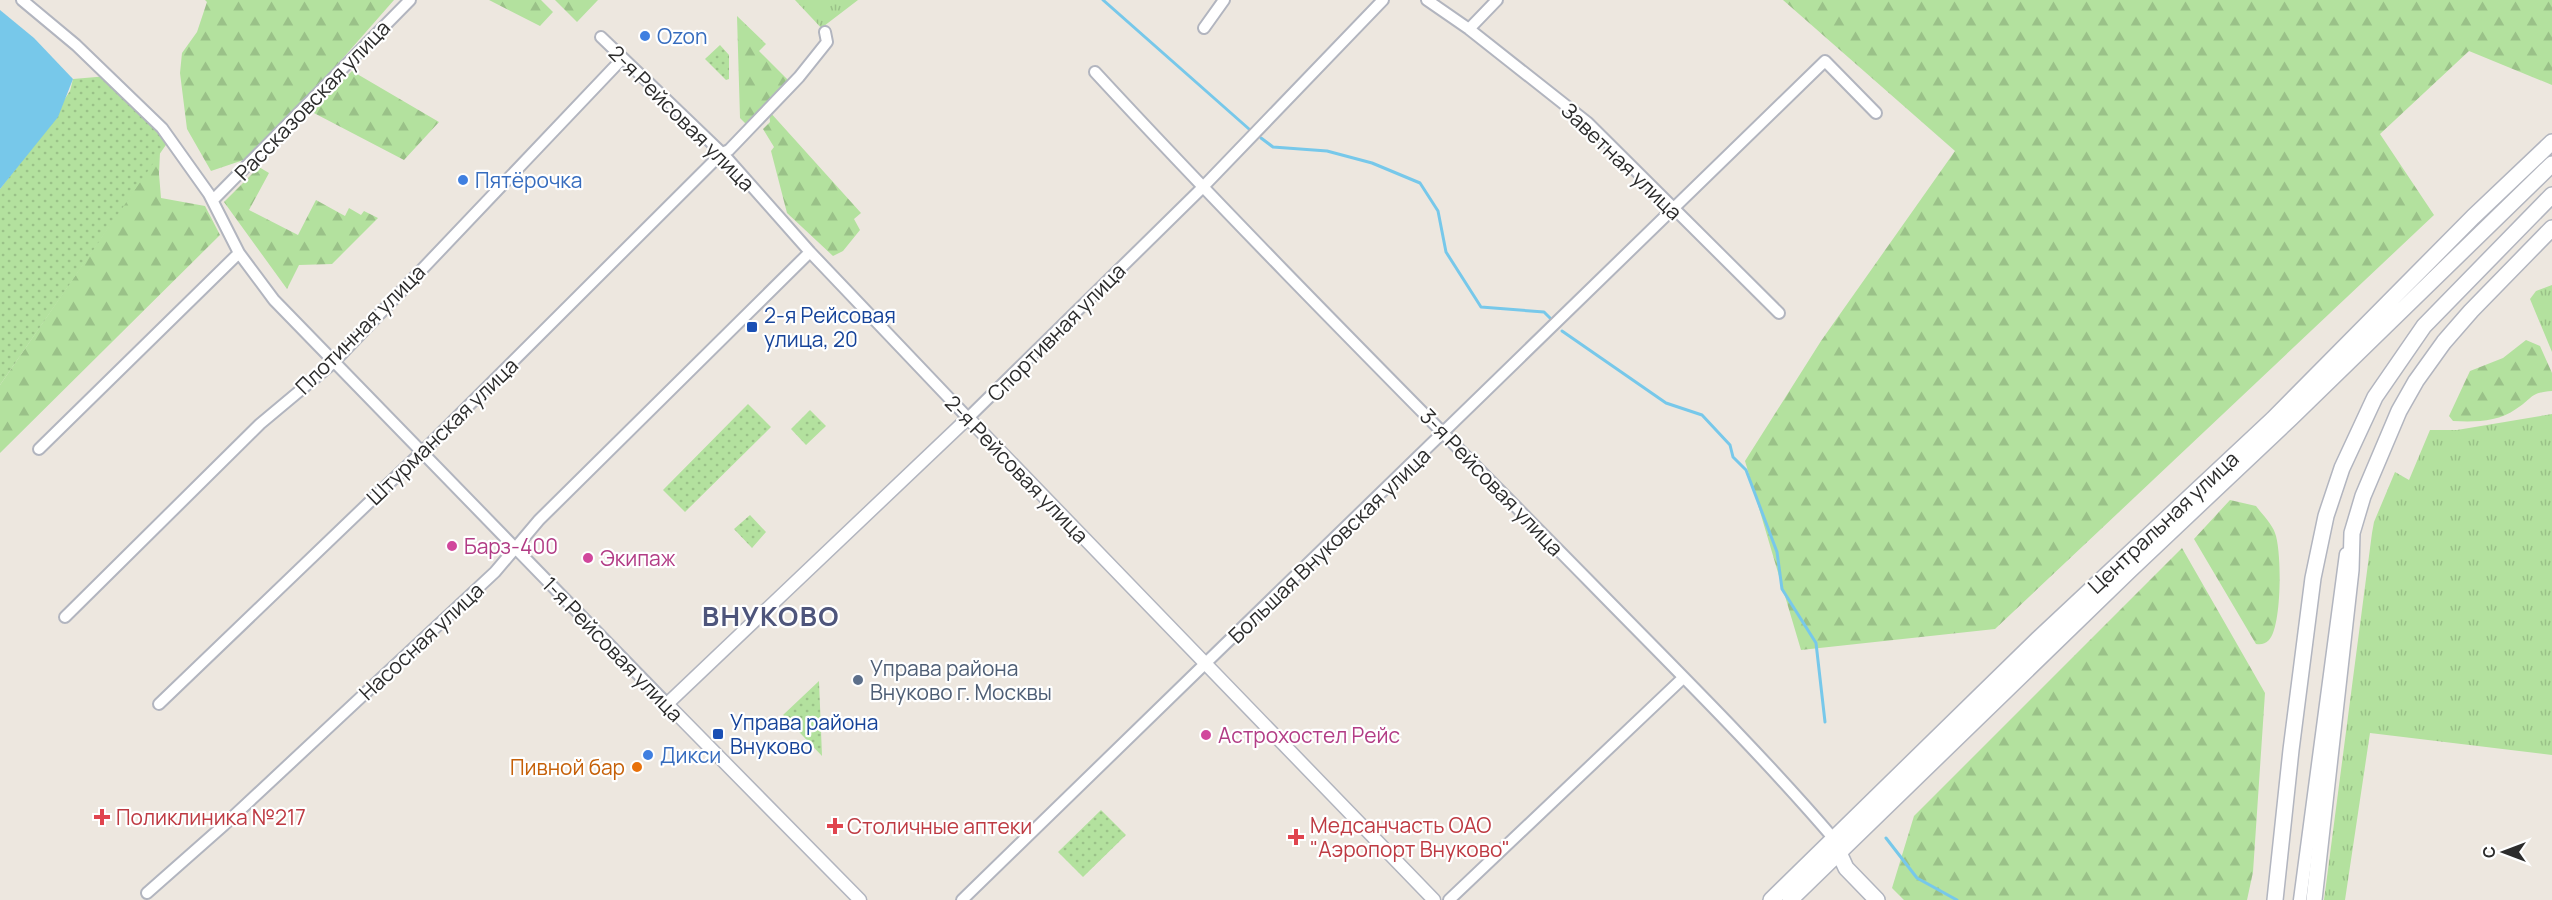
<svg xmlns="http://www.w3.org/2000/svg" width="2552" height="900" font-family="Manrope,sans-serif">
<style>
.grass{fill:url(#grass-tufts)}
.forest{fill:url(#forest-firs)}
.park{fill:url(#park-dots)}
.water{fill:#77c8ea}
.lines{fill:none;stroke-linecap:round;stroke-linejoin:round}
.stream{stroke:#77c8ea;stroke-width:3}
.minor-casing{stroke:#b2b5bf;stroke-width:14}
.tertiary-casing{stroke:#b2b5bf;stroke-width:15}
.secondary-casing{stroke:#b2b5bf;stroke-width:18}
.minor{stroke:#fff;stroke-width:10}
.tertiary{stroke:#fff;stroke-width:12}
.secondary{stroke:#fff;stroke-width:15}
.shop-dot{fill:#3f7fe0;stroke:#fff;stroke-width:2}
.transit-dot{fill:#1a4fb4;stroke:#fff;stroke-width:2}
.hotel-dot{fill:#d1479c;stroke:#fff;stroke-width:2}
.service-dot{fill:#5c6f8a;stroke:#fff;stroke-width:2}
.food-dot{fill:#e8710a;stroke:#fff;stroke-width:2}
.health-dot{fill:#e0444e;stroke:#fff;stroke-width:2}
.labels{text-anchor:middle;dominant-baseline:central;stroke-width:4.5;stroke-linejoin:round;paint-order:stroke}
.shop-label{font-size:21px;fill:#366cbe;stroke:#fff;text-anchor:start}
.street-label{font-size:21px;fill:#2c2c2c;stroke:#fff}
.transit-label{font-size:21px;fill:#164399;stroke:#fff;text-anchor:start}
.hotel-label{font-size:21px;fill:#b23c85;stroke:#fff;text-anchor:start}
.service-label{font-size:21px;fill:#4e5e75;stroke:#fff;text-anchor:start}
.food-label{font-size:21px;fill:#c56008;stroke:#fff;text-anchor:end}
.health-label{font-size:21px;fill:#be3a42;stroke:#fff;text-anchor:start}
.district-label{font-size:27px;font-weight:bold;letter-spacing:1.5px;fill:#4e557b;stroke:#fff}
</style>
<defs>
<pattern id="grass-tufts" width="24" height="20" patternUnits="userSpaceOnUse" patternTransform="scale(1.5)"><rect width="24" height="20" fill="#b3e19e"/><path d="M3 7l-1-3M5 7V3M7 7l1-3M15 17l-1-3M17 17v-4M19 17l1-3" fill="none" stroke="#9ac188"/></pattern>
<pattern id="forest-firs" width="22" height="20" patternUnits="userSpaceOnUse" patternTransform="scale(1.5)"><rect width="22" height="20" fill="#b3e19e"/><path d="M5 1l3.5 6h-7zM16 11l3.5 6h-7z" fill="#9ac188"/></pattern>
<pattern id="park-dots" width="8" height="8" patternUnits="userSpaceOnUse" patternTransform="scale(1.5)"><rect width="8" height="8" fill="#b3e19e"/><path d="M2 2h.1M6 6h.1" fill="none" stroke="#9ac188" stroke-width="1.8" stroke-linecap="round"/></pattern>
</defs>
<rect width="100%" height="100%" fill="#ede7df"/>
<path class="grass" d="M795,0H858L824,26L825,32Z
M2552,285V352L2530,299L2536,291Z
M2552,414V755L2370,733L2345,900H2324L2372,533L2374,522L2395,472L2409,480L2430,430H2457Z"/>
<path class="forest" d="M205,0H394L258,155L211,171L187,129L180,73L182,53L197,32L207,2Z
M489,0H541L553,12L540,26Z
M555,0H598L577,22Z
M1783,0H2552V85L2469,51L2380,134L2434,215L1995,629L1801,650L1745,461L1821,341L1955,151Z
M737,16L766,44L759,51L788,80L746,124L740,118Z
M352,71L439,122L404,160L312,112Z
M769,111L861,213L854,219L860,230L843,251L833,256L787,213L771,151L774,147L763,129L770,122Z
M160,152L159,174L161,198L205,206L220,235L0,453V385Z
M259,167L269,173L249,210L298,235L316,200L345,216L349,208L361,215L364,211L378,218L332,264L299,265L287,289L224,202Z
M2526,340L2540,346L2552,373V391C2528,393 2534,398 2516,409C2498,422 2475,422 2453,421L2449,416L2470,371L2503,358Z
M2230,500L2256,506C2262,514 2272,524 2275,533C2282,551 2282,627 2269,640C2265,644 2261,645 2256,644L2194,539Z
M2182,548L2265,693L2253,872L2247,900H1904L1892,888L1914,816Z"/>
<path class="park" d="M720,45L729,55V79L726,80L705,59Z
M108,76L170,139L0,385V189L37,141L70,91L73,79Z
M748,404L771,427L685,512L663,490Z
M810,410L826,426L806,445L791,429Z
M750,515L766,532L752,548L734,529Z
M819,681L822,756L783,715Z
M1101,810L1126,835L1083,877L1058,852Z"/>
<path class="water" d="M0,10L34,38L73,79L58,117L0,189Z"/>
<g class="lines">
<path class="stream" d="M1103,0L1249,129
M1261,138L1273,147L1327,151L1372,163L1420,183L1438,211L1446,252L1481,307L1544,312L1550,318
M1562,331L1666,403L1702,415L1730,445L1733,457L1746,470L1777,552L1782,589L1816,643L1825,722
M1886,838L1917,878L1957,900"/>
<g class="minor-casing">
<path id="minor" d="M22,0L76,45L162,128L209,194L239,253L274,300L667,704
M1427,0L1469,29L1588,123L1779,313
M1204,28L1224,0
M1469,29L1497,0
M601,37L725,156L810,252L968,418L1202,188L1383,0
M1095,72C1255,245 1422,411 1587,579C1670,664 1756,748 1834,839
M213,200L410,0
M39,449L239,253
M65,617L260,424L333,363L622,59
M159,704L430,444L722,153L729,150L799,77L827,42L825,32
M147,893L224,825L495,572L539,520L810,252
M962,900L1825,61L1876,113
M1449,900L1683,678"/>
</g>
<g class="tertiary-casing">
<path id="tertiary" d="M860,900L667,704L968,418L1434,900
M2300,900L2346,554"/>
</g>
<g class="secondary-casing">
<path id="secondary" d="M1836,846L1846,868L1877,900
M1771,900L2038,639L2273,419L2473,217L2552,142
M1790,900L2130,570L2291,418L2552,164
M2275,900L2291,750L2313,578L2326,516L2342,468L2375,397L2424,326L2552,195
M2314,900L2351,570L2352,533L2363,496L2399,411L2416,381L2444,342L2471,311L2552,228"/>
</g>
<use href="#minor" class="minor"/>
<use href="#tertiary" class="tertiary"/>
<use href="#secondary" class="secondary"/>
</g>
<g class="shop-dot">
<circle cx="645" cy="36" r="6"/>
<circle cx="463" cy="180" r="6"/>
<circle cx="648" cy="755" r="6"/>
</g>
<g class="transit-dot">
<rect x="746" y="321" width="12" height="12" rx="3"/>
<rect x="712" y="728" width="12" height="12" rx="3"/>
</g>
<g class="hotel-dot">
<circle cx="452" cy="546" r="6"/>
<circle cx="588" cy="558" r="6"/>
<circle cx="1206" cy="735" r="6"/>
</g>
<circle class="service-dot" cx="858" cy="680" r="6"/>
<circle class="food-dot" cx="637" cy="767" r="6"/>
<g class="health-dot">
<path d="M99 808h6v6h6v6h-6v6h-6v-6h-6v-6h6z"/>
<path d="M832 817h6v6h6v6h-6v6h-6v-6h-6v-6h6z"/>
<path d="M1293 828h6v6h6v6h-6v6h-6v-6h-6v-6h6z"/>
</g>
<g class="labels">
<g class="shop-label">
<text x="657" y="36">Ozon</text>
<text x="475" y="180">Пятёрочка</text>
<text x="660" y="755">Дикси</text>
</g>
<g class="street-label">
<text transform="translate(312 100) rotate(-46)">Рассказовская улица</text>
<text transform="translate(682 118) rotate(45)">2-я Рейсовая улица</text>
<text transform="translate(1622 161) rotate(44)">Заветная улица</text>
<text transform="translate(360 329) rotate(-45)">Плотинная улица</text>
<text transform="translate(1056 332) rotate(-45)">Спортивная улица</text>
<text transform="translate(442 431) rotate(-44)">Штурманская улица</text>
<text transform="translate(1017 469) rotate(46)">2-я Рейсовая улица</text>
<text transform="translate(1492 482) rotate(46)">3-я Рейсовая улица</text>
<text transform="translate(2163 522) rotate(-43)">Центральная улица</text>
<text transform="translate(1329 545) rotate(-44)">Большая Внуковская улица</text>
<text transform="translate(421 641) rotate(-43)">Насосная улица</text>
<text transform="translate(613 649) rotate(46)">1-я Рейсовая улица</text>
</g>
<g class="transit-label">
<text x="764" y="315">2-я Рейсовая<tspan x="764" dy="24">улица, 20</tspan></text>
<text x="730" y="722">Управа района<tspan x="730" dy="24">Внуково</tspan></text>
</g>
<g class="hotel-label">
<text x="464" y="546">Барз-400</text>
<text x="600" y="558">Экипаж</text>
<text x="1218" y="735">Астрохостел Рейс</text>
</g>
<g class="service-label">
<text x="870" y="668">Управа района<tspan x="870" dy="24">Внуково г. Москвы</tspan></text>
</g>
<g class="food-label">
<text x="625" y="767">Пивной бар</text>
</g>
<g class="health-label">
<text x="116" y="817">Поликлиника №217</text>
<text x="1310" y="825">Медсанчасть ОАО<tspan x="1310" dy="24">"Аэропорт Внуково"</tspan></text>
<text x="847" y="826">Столичные аптеки</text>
</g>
<g class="district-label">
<text x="771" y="615">ВНУКОВО</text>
</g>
</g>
<g transform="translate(2504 852) rotate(270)" stroke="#ffffff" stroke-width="4.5" paint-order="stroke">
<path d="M0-4.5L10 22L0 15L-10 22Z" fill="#2c2c2c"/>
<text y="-9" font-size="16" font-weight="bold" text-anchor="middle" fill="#2c2c2c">С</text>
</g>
</svg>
